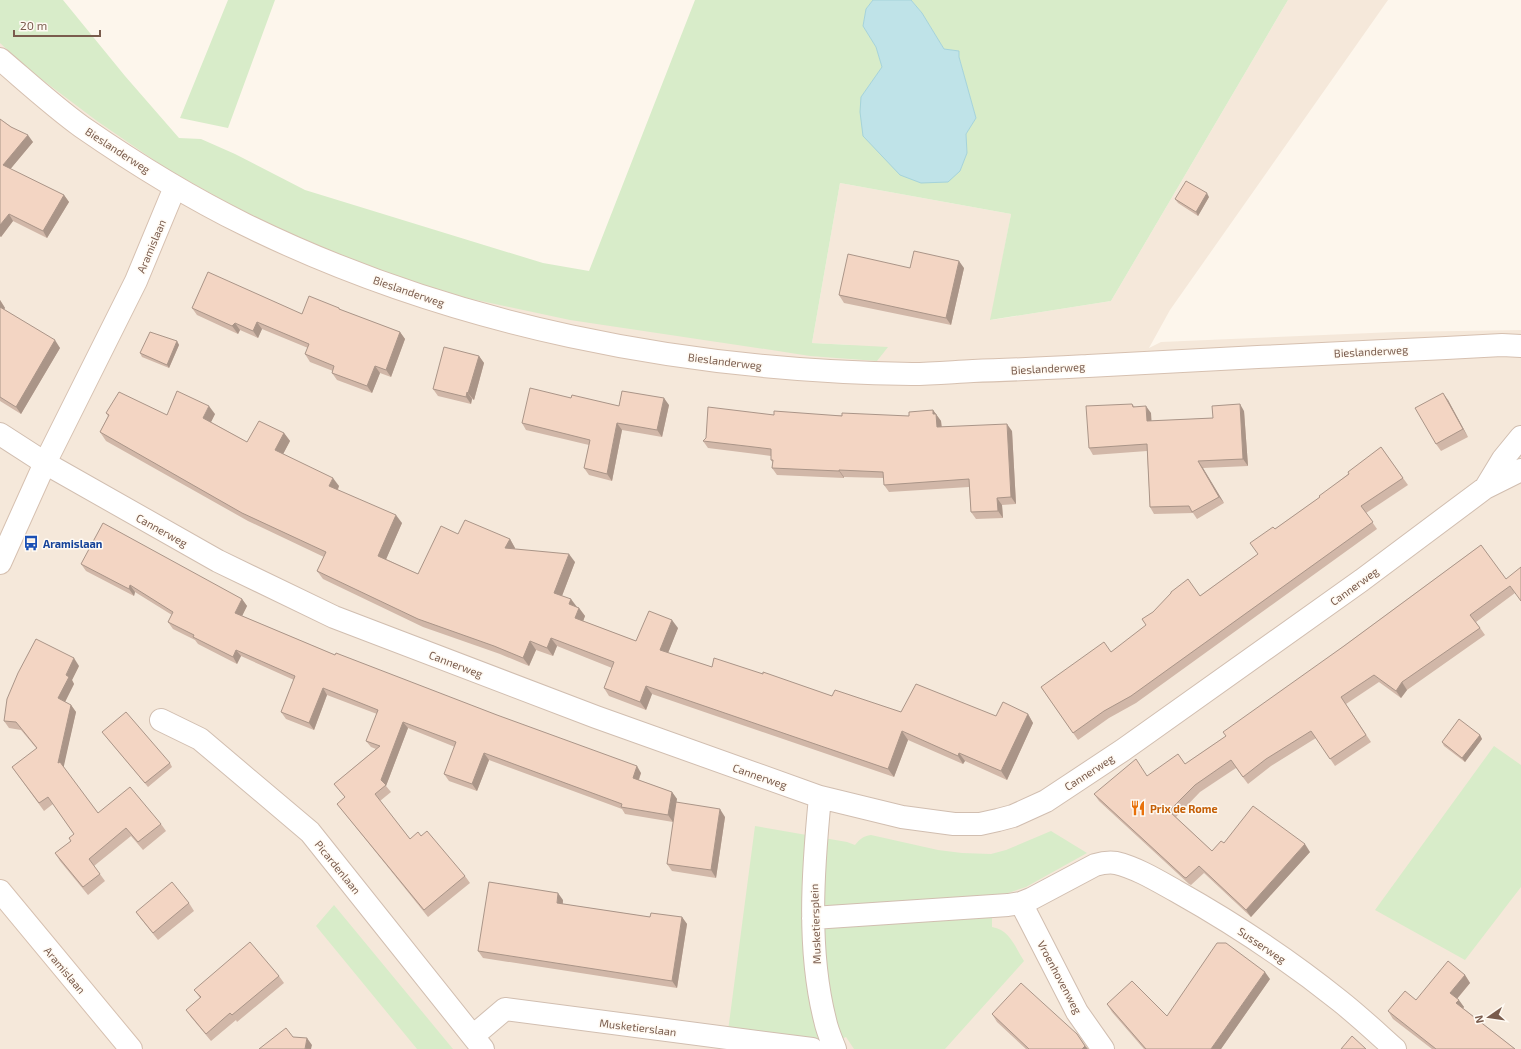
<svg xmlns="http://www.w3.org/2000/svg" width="1521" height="1049" font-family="'Exo 2',sans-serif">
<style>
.residential{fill:#f5e8da}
.green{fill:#d8ecc9}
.water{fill:#bfe3e8;stroke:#a5d3da}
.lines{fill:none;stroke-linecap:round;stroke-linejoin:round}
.street-casing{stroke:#d1beb0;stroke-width:24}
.secondary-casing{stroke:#d6c0b0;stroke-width:24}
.street{stroke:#fff;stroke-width:22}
.secondary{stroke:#fff;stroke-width:22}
.wall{fill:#d1b7a8}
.shaded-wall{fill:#aa9588}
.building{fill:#f3d5c3;stroke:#aa9588}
.labels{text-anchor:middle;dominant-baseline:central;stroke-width:3;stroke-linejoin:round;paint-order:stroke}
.street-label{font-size:11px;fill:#7a5c4d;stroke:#fffaf3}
.transit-label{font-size:11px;font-weight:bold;fill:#164399;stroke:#fffaf3;text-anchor:start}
.food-label{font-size:11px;font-weight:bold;fill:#c56008;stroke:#fffaf3;text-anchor:start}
</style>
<rect width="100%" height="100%" fill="#fdf6ec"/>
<path class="residential" d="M1288,0H1388L1170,310L1149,348L1161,342L1395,332L1521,330V1049H0V35L149,152L757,343L851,345L812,343L840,183L1011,214L991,320L1111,301Z"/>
<path class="green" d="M0,0H63L125,76L179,138L201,139L235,154L305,190L543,263L589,271L695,0H873L866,9L863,26L876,47L882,67L861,97L960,171L967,153L966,134L976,118L959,57V51L944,49L922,13L911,0H1288L1111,301L990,320L1011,214L840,183L812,343L888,347L877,361L810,356L778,351L570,320L439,292L327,251L249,215L164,167L97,121L28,69L0,43Z
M228,0H275L228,128L180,118Z
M1494,746L1521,765V887L1465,960L1375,910Z
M755,826L847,842L855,845C860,839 863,836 871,835L938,850L962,853L991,854L1006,850L1051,831L1087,853L1026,887L1008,893L992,895V927C1010,930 1015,947 1024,961L945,1049H854L846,1037L826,1045L728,1031Z
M334,905L453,1049H417L316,926Z"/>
<path class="water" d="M873,0H911L922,13L944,49L959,51V57L976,118L966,134L967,153L960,171L948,182L921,183L900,175L863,136L860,112L861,97L882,67L876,47L863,26L866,9Z"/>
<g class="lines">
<g class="street-casing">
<path id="street" d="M0,434L45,463L218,561L334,617L596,717L820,797L902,817L954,824H980L998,820L1013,816L1046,801L1123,750L1362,580L1485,488L1521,470
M1486,487L1503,459L1521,437
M161,720L200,739L310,832L483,1049
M820,797C813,869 807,949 825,1020C827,1030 831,1039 835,1049
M1021,903L1077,1012L1103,1049
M813,918L1008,905L1021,903L1031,899L1095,865C1102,863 1109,862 1116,863C1137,868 1158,881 1176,891C1233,923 1289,960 1340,1001C1359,1016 1377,1033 1395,1049
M473,1036L505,1009L812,1049"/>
</g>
<g class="secondary-casing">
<path id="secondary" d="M0,59C27,82 53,106 82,127C134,163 189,197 246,225C452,326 684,371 912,374C932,374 953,372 973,371C1011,370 1049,368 1088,366C1207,360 1327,353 1446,348L1502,345L1521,346
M0,563L45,463L136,281L175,187
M0,891L131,1049"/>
</g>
<use href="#street" class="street"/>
<use href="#secondary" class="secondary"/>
</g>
<path class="wall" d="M0,119L33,142L10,169L64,195L69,202L47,238L13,221L1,237L0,236Z
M1209,197L1198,216L1178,203L1175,199Z
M910,268H964L951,325L844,303L839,295Z
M0,300L5,308L4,309L60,348L21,414L0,401Z
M192,308L302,314L339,308L340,310L400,332L405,339L391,377L380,373L372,393L337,380L332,373L333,371L310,362L305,354L308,348L262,329L258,338L240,330L238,334L197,315Z
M177,341L179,345L169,368L142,357L140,353Z
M479,356L484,363L474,400L472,399L471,404L438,396L433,389Z
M571,398L619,406L669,405L662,437L622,430L612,481L589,475L584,468L589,445L526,430L522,423Z
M1448,400L1468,437L1441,451L1436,444Z
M1132,404L1135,407L1151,413V421L1213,418L1244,411L1248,466L1203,468L1224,503L1197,519L1193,513L1154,514L1150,507L1147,451L1093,455L1089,448Z
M933,410L941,421L942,427L1012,431L1016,504L1002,505L1003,518L976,519L971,512L969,487L889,492L884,485V478L844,477V478L777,475L772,468L773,463L771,460V456L708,448L703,441L774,415L909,416Z
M106,413L167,415L215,414L211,422L247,442L284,433L290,441L283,454L339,486L338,490L402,523L386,559L418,574L458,534L510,539L515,548V549L575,562L562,596L577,607L579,608L585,616L583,621L636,641L678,628L668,653L712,667L763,674L832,696L901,712L996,716L1028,714L1033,723L1007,780L965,761L963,764L908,740L894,777L652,694L646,710L609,696L604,688L612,668L557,646L553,656L536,650L529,666L500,654L423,627L323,579L317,571L324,557L248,521L106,441L100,432L108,416Z
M1381,447L1408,485L1366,513L1377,529L1136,703L1109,718L1078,740L1041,687L1111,652L1200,596L1258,554L1275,529L1320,497Z
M1481,545L1515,593L1476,622L1485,635L1407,690L1401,698L1379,682L1346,704L1371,742L1335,766L1316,738L1271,766L1248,784L1236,768L1200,792L1176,817L1212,851L1224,843L1310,852L1251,917L1204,873L1191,885L1189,884L1099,801L1094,794L1185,764L1226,736L1344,646Z
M81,564L242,599L247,606L242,616L335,655L641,773L639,780L672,792L677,799L676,802L725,817L716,878L672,871L667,864L676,806L673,822L625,814L622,809L489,760L477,791L449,781L444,774L455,747L408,728L386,786L391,792L380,801L410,839L421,836L465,876L470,883L428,917L342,810L337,804L345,797L334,784L376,749L371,747L366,741L377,714L327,695L314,730L286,719L281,712L294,680L241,656L237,664L198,644L195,640L173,629L168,622L172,615L135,592L134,596L86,571Z
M79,666L72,680L74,684L65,702L71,705L76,712L63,767L98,813L161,824L166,831L143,850L131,836L94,866L105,881L88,895L60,861L55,853L71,841L69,838L74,834L53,804L44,811L12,767L37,749L21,730L9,728L4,721Z
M102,732L170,763L172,767L148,787Z
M1480,735L1482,739L1465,762L1444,746L1442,742Z
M563,900V904L650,917H682L687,924L677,988L483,958L478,951Z
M189,903L194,911L158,940L141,919L136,912Z
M1465,975L1470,983L1457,999L1464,1007L1463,1008L1515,1049H1432L1393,1019L1388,1011L1416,1000Z
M279,976L284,983L237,1022L236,1020L211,1041L191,1017L186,1010L200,998L194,990Z
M1270,979L1221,1049H1144L1112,1012L1107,1004L1167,1016Z
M992,1014L1077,1034L1088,1049H1026L997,1022Z"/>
<path class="shaded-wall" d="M28,135L33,142L8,172L3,165Z
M1207,193L1209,197L1198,216L1196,212Z
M64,195L69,202L47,238L43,231Z
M9,214L13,221L1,237L0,236V225Z
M959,261L964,268L951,325L946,318Z
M0,300L5,308L2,313L0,309Z
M257,322L262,329L258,338L253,331Z
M235,323L240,330L238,334L232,326Z
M400,332L405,339L391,377L386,370Z
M55,340L60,348L21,414L16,407Z
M177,341L179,345L169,368L167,365Z
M479,356L484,363L474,400L468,393Z
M375,366L380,373L372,393L367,386Z
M467,392L472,399L471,404L466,397Z
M1443,393L1448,400L1468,437L1463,429Z
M664,398L669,405L662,437L657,430Z
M1240,404L1244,411L1248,466L1243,459Z
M209,406L215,414L209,426L203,418Z
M1146,406L1151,413L1152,428L1147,421Z
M933,410L941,421L942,434L937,427L933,414Z
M617,423L622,430L612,481L607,474Z
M1007,424L1012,431L1016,504L1011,497Z
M284,433L290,441L281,458L275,450Z
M1198,461L1203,468L1224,503L1219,497Z
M839,470L844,477V478L839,471Z
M333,478L339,486L335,495L329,486Z
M997,498L1002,505L1003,518L998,511Z
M396,515L402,523L384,564L378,556Z
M510,539L515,548L511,557L505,548Z
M569,554L575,562L560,601L554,593Z
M130,585L135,592L134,596L129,589Z
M242,599L247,606L240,620L235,613Z
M571,599L577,607L569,604Z
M579,608L585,616L581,627L575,618Z
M672,620L678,628L666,658L660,650Z
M551,638L557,646L553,656L547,648Z
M530,641L536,650L529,666L523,658Z
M236,650L241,656L237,664L233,657Z
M74,658L79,666L72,680L74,684L63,706L58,698L66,675Z
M1402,682L1407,690L1401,698L1396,691Z
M646,686L652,694L646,710L640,702Z
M323,688L327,695L314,730L309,723Z
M71,705L76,712L63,770L58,763Z
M1028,714L1033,723L1007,780L1001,771Z
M403,722L408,728L386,786L381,780Z
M902,731L908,740L894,777L888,769Z
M1480,735L1482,739L1465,762L1462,758Z
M484,753L489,760L477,791L472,784Z
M959,753L965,761L963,764L958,756Z
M637,766L641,773L637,784L633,778Z
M672,792L677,799L673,822L668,815Z
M720,809L725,817L716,878L711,870Z
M1305,844L1310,852L1251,917L1246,910Z
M558,893L563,900L562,910L557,903Z
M682,917L687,924L677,988L672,981Z
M1265,972L1270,979L1221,1049H1211Z
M1465,975L1470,983L1455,1001L1450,993Z
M1459,1000L1464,1007L1462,1010L1456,1003Z
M307,1038L312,1045L311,1049H305Z
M1085,1046L1088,1049H1082Z"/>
<path class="building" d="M0,119L11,127L28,135L3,165L64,195L43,231L9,214L0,225Z
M1186,181L1207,193L1196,212L1175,199Z
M914,251L959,261L946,318L839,295L848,254L910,268Z
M208,272L302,314L309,296L339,308V309L400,332L386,370L375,366L367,386L332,373L334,366L305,354L309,344L257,322L253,331L235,323L232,326L192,308Z
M0,307L55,340L16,407L0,397Z
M150,332L177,341L167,365L140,353Z
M444,347L479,356L468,393L467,392L466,397L433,389Z
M530,388L571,398L572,395L619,406L622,391L664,398L657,430L617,423L607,474L584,468L590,440L522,423Z
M177,391L209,406L203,418L247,442L259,421L284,433L275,450L333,478L329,486L396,515L378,556L418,574L441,526L458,534L465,520L510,539L505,548L569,554L554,593L571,599L569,604L579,608L575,618L636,641L649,611L672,620L660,650L712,667L714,658L763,674V672L832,696L835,690L901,712L916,684L996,716L1003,702L1028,714L1001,771L959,753L958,756L902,731L888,769L646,686L640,702L604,688L614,662L551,638L547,648L530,641L523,658L494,646L418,619L317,571L326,552L242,513L100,432L109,415L106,413L119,392L167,415Z
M1443,393L1463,429L1436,444L1415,408Z
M1132,404L1133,407L1146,406L1147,421L1213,418L1212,406L1240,404L1243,459L1198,461L1219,497L1192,512L1189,506L1150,507L1147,444L1089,448L1086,406Z
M708,407L774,415V411L842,416V413L909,416V412L933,410V414H936L937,427L1007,424L1011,497L997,498L998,511L971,512L969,479L884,485L883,472L839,470V471L772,468L773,460H771V449L703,441L706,438Z
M1381,447L1403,478L1361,506L1373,522L1131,696L1104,711L1073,733L1041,687L1104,642L1111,652L1146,625L1142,619L1153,612L1171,593V592L1188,579L1200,596L1258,554L1250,543L1273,527L1275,529L1320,497L1319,496L1349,474L1348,472Z
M103,523L242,599L235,613L335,655L336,653L497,715L637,766L633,778L672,792L668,815L621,807L622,804L484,753L472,784L444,774L456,742L403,722L381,780L386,785L375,794L410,839L418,832L421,836L427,831L465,876L424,910L337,804L345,797L334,784L380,746L366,741L378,710L323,688L309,723L281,712L295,676L236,650L233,657L193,637L194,635L168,622L173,612L130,585L129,589L81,564Z
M1481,545L1506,579L1521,567V601L1510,586L1470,615L1480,628L1402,682L1396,691L1374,675L1341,697L1366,735L1330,759L1311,731L1266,759L1243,777L1231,760L1195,785L1169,811L1212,851L1221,841L1224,843L1253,806L1305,844L1246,910L1199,866L1186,878L1184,877L1094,794L1136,759L1147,776L1178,754L1185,764L1226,736L1223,732L1344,646Z
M36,639L74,658L66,675L69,677L58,698L71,705L58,763L60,762L98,813L130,787L161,824L138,842L126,828L89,859L100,874L83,887L55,853L71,841L69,838L74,834L48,797L39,803L12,767L37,748L16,722L4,721L7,699L18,673Z
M126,712L170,763L145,783L102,732Z
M1459,719L1480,735L1462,758L1442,742Z
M676,802L720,809L711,870L667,864Z
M172,882L189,903L153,933L136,912Z
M489,882L558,893L557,903L650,917L651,913L682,917L672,981L478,951Z
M250,942L279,976L232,1015L230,1013L206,1034L186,1010L201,997L194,990Z
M1217,943H1226L1265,972L1211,1049H1146L1107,1004L1132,981L1167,1016Z
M1448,961L1465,975L1450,993L1459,1000L1456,1003L1515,1049H1436L1388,1011L1405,991L1416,1000Z
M1021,983L1077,1034L1085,1046L1082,1049H1029L992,1014Z
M286,1028L293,1037L307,1038L305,1049H259Z
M1352,1036L1366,1049H1341Z"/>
<defs>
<g id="bus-bare" transform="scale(1.2)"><path d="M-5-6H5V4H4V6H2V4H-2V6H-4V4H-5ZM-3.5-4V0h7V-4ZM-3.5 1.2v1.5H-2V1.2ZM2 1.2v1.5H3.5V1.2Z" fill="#1a4fb4" stroke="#fffaf3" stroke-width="2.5" paint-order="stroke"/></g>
<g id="restaurant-bare" transform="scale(1.2)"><path d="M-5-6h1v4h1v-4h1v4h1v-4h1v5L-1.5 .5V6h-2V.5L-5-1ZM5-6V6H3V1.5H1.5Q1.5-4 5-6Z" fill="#e8710a" stroke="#fffaf3" stroke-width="2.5" paint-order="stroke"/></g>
</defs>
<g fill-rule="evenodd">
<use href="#bus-bare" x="31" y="543"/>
<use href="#restaurant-bare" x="1138" y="808"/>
</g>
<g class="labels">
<g class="street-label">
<text transform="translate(118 150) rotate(33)">Bieslanderweg</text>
<text transform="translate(151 246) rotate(-67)">Aramislaan</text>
<text transform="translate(409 291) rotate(19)">Bieslanderweg</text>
<text transform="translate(1371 351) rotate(-3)">Bieslanderweg</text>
<text transform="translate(725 361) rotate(7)">Bieslanderweg</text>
<text transform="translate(1048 368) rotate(-3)">Bieslanderweg</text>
<text transform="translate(162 530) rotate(29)">Cannerweg</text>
<text transform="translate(1354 586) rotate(-36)">Cannerweg</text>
<text transform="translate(456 664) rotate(21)">Cannerweg</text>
<text transform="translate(1089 772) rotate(-33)">Cannerweg</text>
<text transform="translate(760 776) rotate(19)">Cannerweg</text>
<text transform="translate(338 867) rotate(51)">Picardenlaan</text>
<text transform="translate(815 924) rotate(-92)">Musketiersplein</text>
<text transform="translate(1262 945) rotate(34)">Susserweg</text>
<text transform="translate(65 970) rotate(50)">Aramislaan</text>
<text transform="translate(1060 977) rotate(62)">Vroenhovenweg</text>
<text transform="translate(638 1027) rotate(7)">Musketierslaan</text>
</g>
<g class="transit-label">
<text x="43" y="543">Aramislaan</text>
</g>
<g class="food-label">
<text x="1150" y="808">Prix de Rome</text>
</g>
</g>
<g transform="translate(1489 1017) rotate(257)" stroke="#fffaf3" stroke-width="3" paint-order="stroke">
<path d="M0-3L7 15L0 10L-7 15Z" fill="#7a5c4d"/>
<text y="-6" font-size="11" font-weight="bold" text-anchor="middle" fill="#7a5c4d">N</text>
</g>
<path d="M14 30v6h86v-6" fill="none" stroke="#7a5c4d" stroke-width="2"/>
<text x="20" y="30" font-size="12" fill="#7a5c4d" stroke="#fffaf3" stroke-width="3" paint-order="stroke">20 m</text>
</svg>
